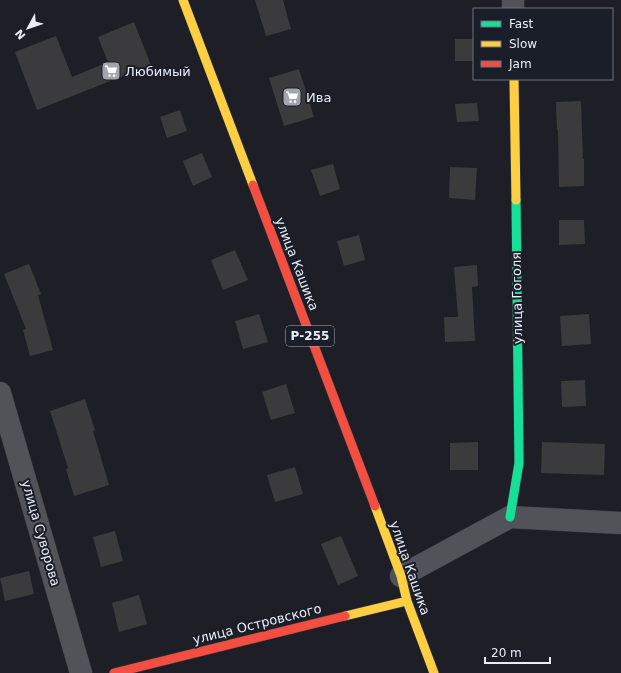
<svg xmlns="http://www.w3.org/2000/svg" width="621" height="673" font-family="'DejaVu Sans',sans-serif">
<style>
.building{fill:#3b3a3c}
.lines{fill:none;stroke-linecap:round;stroke-linejoin:round}
.street-casing{stroke:#3a3b41;stroke-width:23}
.fast-casing{stroke:#3a3b41;stroke-width:10}
.slow-casing{stroke:#3a3b41;stroke-width:10}
.jam-casing{stroke:#3a3b41;stroke-width:10}
.street{stroke:#525358;stroke-width:22}
.fast{stroke:#16e098;stroke-width:9}
.slow{stroke:#ffcf43;stroke-width:9}
.jam{stroke:#f24e42;stroke-width:9}
.labels{text-anchor:middle;dominant-baseline:central;stroke-width:4;stroke-linejoin:round;paint-order:stroke}
.shield{fill:#1a1e29;stroke:#acafb8;stroke-width:1}
.shield-label{font-size:12px;font-weight:bold;fill:#ebedf6}
.poi-label{font-size:13px;fill:#ebedf6;stroke:#1a1e29;text-anchor:start}
.street-label{font-size:13px;fill:#ebedf6;stroke:#1a1e29}
</style>
<rect width="100%" height="100%" fill="#1e1f26"/>
<path class="building" d="M255,0H283L291,29L266,36Z
M134,22L151,65L37,110L15,52L56,36L72,77L108,62L98,37Z
M455,39H474V61H455Z
M299,69L314,117L284,126L269,78Z
M581,101L583,159H584V186L559,187L558,130H557L556,102Z
M477,103L479,121L457,122L455,104Z
M180,110L187,131L167,138L160,117Z
M202,153L212,177L193,186L183,161Z
M333,164L340,189L320,196L311,170Z
M450,167L477,168L475,200L449,198Z
M559,220H584L585,244L559,245Z
M359,235L365,260L344,266L337,241Z
M235,250L248,280L223,290L211,260Z
M29,264L41,294L38,295L53,350L30,356L23,330L26,329L4,274Z
M477,265L478,286L472,287L475,341L445,342L444,317H458L454,267Z
M259,314L268,342L243,349L235,321Z
M589,314L591,344L562,346L560,316Z
M585,380L586,406L562,407L561,381Z
M286,384L295,413L271,420L262,392Z
M85,399L95,430L93,431L109,485L74,496L66,469L68,468L50,411Z
M478,442V470H450V443Z
M542,442L605,444L604,475L541,473Z
M295,467L303,494L275,502L267,475Z
M115,531L123,561L101,567L93,537Z
M341,536L358,576L338,585L321,544Z
M29,571L34,594L5,601L0,578Z
M139,595L147,624L119,632L112,603Z"/>
<g class="lines">
<g class="street-casing">
<path id="street" d="M513,0V9
M0,393L81,673
M401,576L510,517L621,523"/>
</g>
<g class="fast-casing">
<path id="fast" d="M510,517L519,463L516,200"/>
</g>
<g class="slow-casing">
<path id="slow" d="M183,0L253,185
M514,79L516,200
M375,506L401,576L407,601L434,673
M345,616L407,601"/>
</g>
<g class="jam-casing">
<path id="jam" d="M253,185L375,506
M114,673L345,616"/>
</g>
<use href="#street" class="street"/>
<use href="#fast" class="fast"/>
<use href="#slow" class="slow"/>
<use href="#jam" class="jam"/>
</g>
<defs>
<g id="supermarket-square" transform="scale(1)"><rect x="-9" y="-9" width="18" height="18" rx="4" fill="#a3a5ad" stroke="#1a1e29"/><path d="M-6-5.5h2.5l.6 2H6L4.5 2H-2.5L-4.4-4H-6ZM-1.5 3.2a1.3 1.3 0 1 0 .1 0ZM3 3.2a1.3 1.3 0 1 0 .1 0Z" fill="#fff"/></g>
</defs>
<g fill-rule="evenodd">
<use href="#supermarket-square" x="111" y="71"/>
<use href="#supermarket-square" x="292" y="97"/>
</g>
<g class="labels">
<rect class="shield" x="286" y="326" width="48" height="20" rx="3"/>
<g class="shield-label">
<text x="310" y="336">Р-255</text>
</g>
<g class="poi-label">
<text x="125" y="71">Любимый</text>
<text x="306" y="97">Ива</text>
</g>
<g class="street-label">
<text transform="translate(297 264) rotate(69)">улица Кашика</text>
<text transform="translate(517 298) rotate(-91)">улица Гоголя</text>
<text transform="translate(41 533) rotate(74)">улица Суворова</text>
<text transform="translate(410 568) rotate(71)">улица Кашика</text>
<text transform="translate(257 624) rotate(-14)">улица Островского</text>
</g>
</g>
<rect x="473" y="8" width="140" height="72" fill="#1a1e29" stroke="#6e717b"/>
<rect x="481" y="21" width="20" height="6" fill="#16e098" stroke="#6e717b"/>
<text x="509" y="28" font-size="12" fill="#ebedf6">Fast</text>
<rect x="481" y="41" width="20" height="6" fill="#ffcf43" stroke="#6e717b"/>
<text x="509" y="48" font-size="12" fill="#ebedf6">Slow</text>
<rect x="481" y="61" width="20" height="6" fill="#f24e42" stroke="#6e717b"/>
<text x="509" y="68" font-size="12" fill="#ebedf6">Jam</text>
<g transform="translate(28 28) rotate(230)" stroke="#1a1e29" stroke-width="3" paint-order="stroke">
<path d="M0-3L7 15L0 10L-7 15Z" fill="#ebedf6"/>
<text y="-6" font-size="11" font-weight="bold" text-anchor="middle" fill="#ebedf6">N</text>
</g>
<path d="M485 657v6h65v-6" fill="none" stroke="#ebedf6" stroke-width="2"/>
<text x="491" y="657" font-size="12" fill="#ebedf6" stroke="#1a1e29" stroke-width="3" paint-order="stroke">20 m</text>
</svg>
